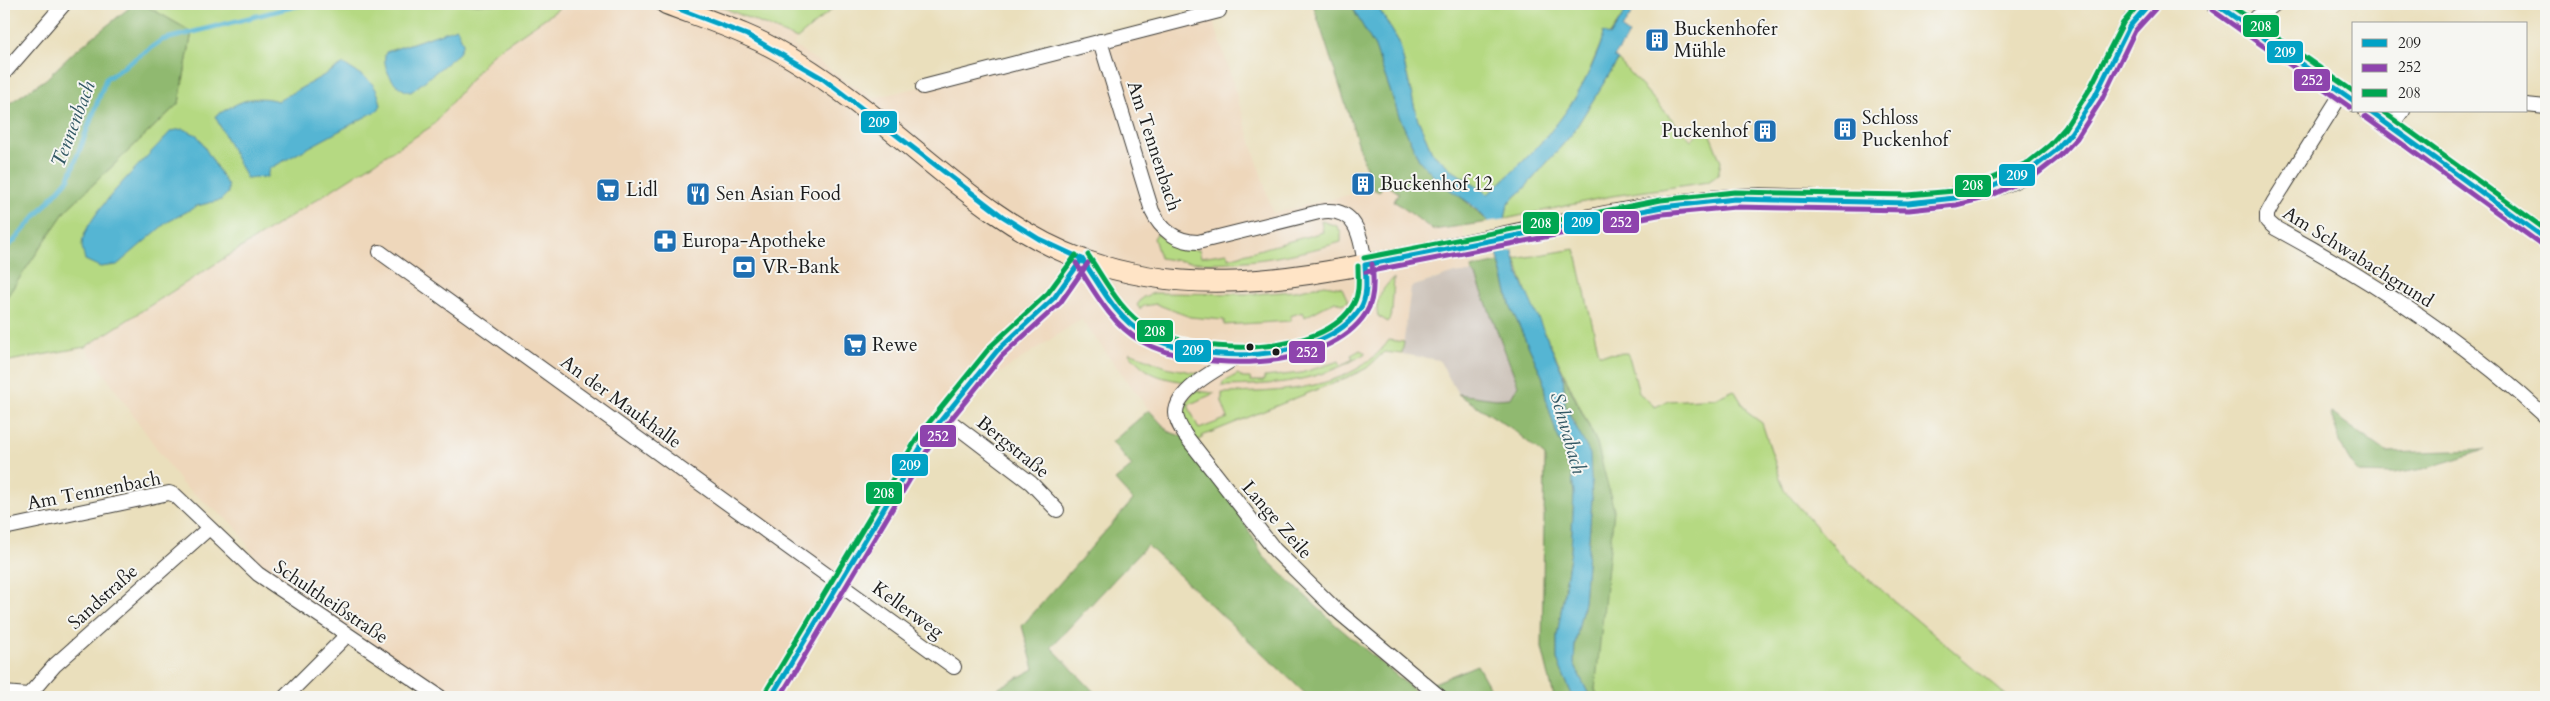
<svg xmlns="http://www.w3.org/2000/svg" width="2550" height="701" font-family="Cardo,serif">
<style>
.built{fill:#eed7bb}
.industrial{fill:#ccc2b9}
.green{fill:#b5d982;stroke:#687a4f}
.forest{fill:#90b970;stroke:#566a46}
.water{fill:#55b5d3;stroke:#386878}
.pier{fill:#eadfbc}
.lines{fill:none;stroke-linecap:round;stroke-linejoin:round}
.stream{stroke:#55b5d3;stroke-width:5}
.street-casing{stroke:#3b3934;stroke-width:16}
.secondary-casing{stroke:#3b3934;stroke-width:22}
.street{stroke:#fff;stroke-width:14}
.secondary{stroke:#ffe4c6;stroke-width:20}
.bus-1-casing{stroke:#f6f6f2;stroke-width:9}
.bus-2-casing{stroke:#f6f6f2;stroke-width:9}
.bus-3-casing{stroke:#f6f6f2;stroke-width:9}
.bus-1{stroke:#01a2c5;stroke-width:5}
.bus-2{stroke:#8e44ad;stroke-width:5}
.bus-3{stroke:#00a651;stroke-width:5}
.bus-dot{fill:#1c1c1c;stroke:#f6f6f2;stroke-width:2}
.labels{text-anchor:middle;dominant-baseline:central;stroke-width:4;stroke-linejoin:round;paint-order:stroke}
.poi-label{font-size:19px;fill:#1c1c1c;stroke:#f6f6f2;text-anchor:start}
.street-label{font-size:19px;fill:#1c1c1c;stroke:#f6f6f2}
.water-label{font-size:20px;font-style:italic;fill:#335965;stroke:#f6f6f2}
.line-badge{stroke:#f6f6f2;stroke-width:2}
.badge-label{font-size:14px;text-anchor:middle;font-weight:bold;fill:#fff}
</style>
<rect width="100%" height="100%" fill="#f6f6f2"/>
<filter id="ink" filterUnits="userSpaceOnUse"><feTurbulence type="fractalNoise" baseFrequency=".02" numOctaves="2"/><feDisplacementMap in="SourceGraphic" scale="10" xChannelSelector="R" yChannelSelector="G"/><feConvolveMatrix kernelMatrix="1 2 1 2 8 2 1 2 1" color-interpolation-filters="sRGB"/></filter>
<filter id="wash" filterUnits="userSpaceOnUse"><feTurbulence type="fractalNoise" baseFrequency=".0096" numOctaves="4" result="noise"/><feDisplacementMap in="SourceGraphic" scale="20" xChannelSelector="R" yChannelSelector="G"/><feGaussianBlur stdDeviation="1.12" result="paint"/><feColorMatrix in="noise" values="0 0 0 0 0 0 0 0 0 0 0 0 0 0 0 0 0 1.4 0 .05"/><feComposite in="paint" operator="in"/></filter>
<g filter="url(#wash)">
<rect width="100%" height="100%" fill="#eadfbc"/>
<path class="built" d="M561,4H715L797,39L793,45L873,98L1213,19L1273,213L1373,189L1379,192L1384,183L1399,193L1394,200L1433,230L1462,227L1472,273L1440,277L1411,287L1402,354L1384,352L1367,368L1202,436L1203,438L1197,441L1169,432L1149,410L1081,319L945,410L773,697H446L262,568L235,526L182,484L85,347L432,126L492,54L557,10Z"/>
<path class="industrial" d="M1455,273H1472L1476,276L1518,385L1511,398L1496,399L1458,394L1439,360L1402,354L1411,287Z"/>
<path class="green" d="M143,4H561L557,10L492,54L432,126L85,347L4,362V301L66,210L179,103L192,32Z
M715,4H780L792,7L817,8L822,4H838L797,39Z
M1376,4H1628L1626,11L1609,36L1603,33C1602,44 1597,51 1593,62C1572,116 1531,156 1488,194L1451,170L1432,152L1417,117L1399,42Z
M1618,60L1691,140L1706,125L1721,162L1718,175L1708,182L1612,196L1505,219L1508,203L1522,191L1572,134Z
M1321,221L1337,226L1341,233V242C1281,259 1223,269 1160,258L1154,238L1157,234C1171,244 1182,249 1199,250L1201,257L1227,253L1229,258L1323,232Z
M1575,249L1599,354L1628,353L1639,393L1655,407L1668,401L1716,398L1734,390L1748,413L1762,423L1784,490L1848,562L2008,697H1599L1595,690L1597,443L1529,300L1515,259Z
M1394,278L1392,312L1388,322L1378,316C1374,301 1382,288 1394,278Z
M1325,285L1342,288L1348,301L1342,304L1335,301L1305,317L1303,312L1290,316L1291,321L1224,325V320L1190,317L1156,304L1144,306L1140,309L1137,305L1143,297L1154,293L1254,294L1295,291Z
M1389,340L1404,342L1402,354L1384,352L1367,368L1353,375L1202,436L1203,438L1197,441C1182,419 1177,413 1195,391L1215,393L1188,405L1199,429L1228,418L1222,402V393C1278,392 1353,391 1389,340Z
M1360,350L1366,353C1320,382 1275,385 1222,386L1223,382L1238,374L1243,378H1250L1251,381H1264V377L1301,373L1339,361L1341,365L1353,359L1351,355Z
M1130,352L1165,367L1202,374L1189,383C1159,377 1149,377 1129,353Z"/>
<path class="forest" d="M134,4H143L192,32L179,103L66,210L4,301V107L46,79L74,52Z
M1313,4H1350L1375,47L1399,116L1419,160L1489,222L1433,230L1394,201L1399,193L1384,183L1379,192L1373,189Z
M1499,262L1511,308L1543,378L1546,399L1556,432L1571,466L1574,494L1571,550L1557,636V660L1573,697H1554L1542,648L1545,456L1511,428L1458,394L1496,399L1511,398L1518,385L1476,276L1472,273L1471,268Z
M1563,374L1597,443L1614,510L1595,690L1599,697H1590L1574,664L1575,644L1584,602L1592,499L1575,422L1565,406Z
M1149,410L1169,432L1197,441L1264,557L1336,625L1415,691L1477,665L1495,697H1309L1147,545L1051,647L1097,695L1095,697H982L1034,669L1022,626L1133,500L1115,480L1132,466L1112,442Z
M2330,412L2387,453L2485,450L2423,469L2394,474L2359,473C2343,457 2337,433 2330,412Z"/>
<path class="water" d="M1350,4H1376L1399,42L1417,117L1432,152L1452,170L1488,194C1531,156 1572,115 1594,61C1598,51 1602,43 1603,32L1610,36L1626,11L1628,4H1639V11H1633L1622,29L1629,34L1614,57L1618,60L1572,134L1522,191L1508,203L1505,219L1518,273L1563,374L1565,406L1590,454L1592,499L1584,602L1575,644L1574,664L1590,697H1573L1557,660V636L1571,550L1574,494L1571,466L1556,432L1546,399L1543,378L1511,308L1489,222L1471,204L1440,183L1419,160L1399,116L1375,47Z
M457,28L463,43L459,53L411,92C396,91 380,67 386,52Z
M344,64C363,78 376,78 381,105L378,110L269,169L267,177L246,178L215,116C238,103 251,93 278,101Z
M183,129L197,135L228,186V193L221,200L197,206L166,223L117,265L100,267L85,260C84,255 82,249 82,245C82,217 151,154 171,131Z"/>
<path class="pier" d="M1507,219L1515,250L1495,254L1486,222Z"/>
<g class="lines">
<path class="stream" d="M4,249L14,241L69,178L106,79L162,40L304,4"/>
</g>
</g>
<g filter="url(#ink)">
<g class="lines">
<g class="street-casing">
<path id="street" d="M2251,26L2257,17L2275,4
M1100,41L1152,211C1161,230 1177,242 1198,242L1319,212C1356,205 1361,236 1365,265
M4,73L64,4
M923,87L1219,11
M2342,93L2273,203L2267,214V221L2275,228C2371,280 2466,342 2546,417
M2526,105L2546,107
M2391,127L2403,111
M380,252L954,667
M1244,353C1225,365 1176,388 1176,413C1176,421 1181,428 1185,435L1275,550L1334,608L1440,697
M943,416L1031,483L1057,510
M4,528L169,493L175,495L258,574L440,697
M4,693L28,695
M27,697L55,665L209,528
M285,697L346,636"/>
</g>
<g class="secondary-casing">
<path id="secondary" d="M666,4C692,14 719,23 744,34C782,50 818,74 851,99C926,154 994,228 1084,260C1188,297 1284,280 1389,260C1503,239 1618,207 1734,199C1831,193 1931,223 2022,174C2069,149 2091,104 2113,59C2123,38 2131,18 2149,4
M2216,4L2354,101
M2369,111L2546,239
M771,697L925,440L979,372L997,351L1054,298L1082,259"/>
</g>
<use href="#street" class="street"/>
<use href="#secondary" class="secondary"/>
<g class="bus-1-casing">
<path id="bus-1" d="M666,4L747,35L822,78L1002,216L1039,239L1082,259
M2216,4L2354,101
M2369,111L2546,239
M1082,259C1100,285 1116,318 1144,334C1198,365 1322,365 1360,309C1368,297 1366,279 1365,265
M1365,265L1662,207L1735,199L1908,203L1955,198L1985,190L2033,168L2055,151L2071,133L2095,96L2129,27L2149,4
M771,697L925,440L997,351L1054,298L1082,259"/>
</g>
<g class="bus-2-casing">
<path id="bus-2" d="M2212,10L2350,107
M2365,117L2542,245
M1076,263C1094,291 1111,324 1141,341C1197,373 1328,373 1366,313C1375,299 1374,280 1372,264
M1366,272L1663,214L1735,207L1909,210L1956,205L1988,197L2037,174L2060,156L2077,138L2102,99L2135,31L2155,9
M780,697L931,444L1002,356L1060,303L1088,263"/>
</g>
<g class="bus-3-casing">
<path id="bus-3" d="M2229,4L2354,92
M2382,111L2546,230
M1088,255C1105,280 1121,313 1148,328C1196,355 1325,359 1354,303C1360,292 1358,278 1358,266
M1364,258L1661,200L1735,192L1908,195L1954,191L1982,183L2029,162L2050,145L2065,128L2088,92L2123,23L2139,4
M765,693L919,435L991,346L1048,293L1076,255"/>
</g>
<use href="#bus-1" class="bus-1"/>
<use href="#bus-2" class="bus-2"/>
<use href="#bus-3" class="bus-3"/>
</g>
</g>
<defs>
<g id="building-square" transform="scale(1.25)"><rect x="-9" y="-9" width="18" height="18" rx="4" fill="#1f6fb2" stroke="#f6f6f2"/><path d="M-4-6H4V6H1V3H-1V6H-4ZM-2.5-4.3h1.7v1.8h-1.7ZM.8-4.3h1.7v1.8H.8ZM-2.5-1h1.7V.8h-1.7ZM.8-1h1.7V.8H.8Z" fill="#fff"/></g>
<g id="supermarket-square" transform="scale(1.25)"><rect x="-9" y="-9" width="18" height="18" rx="4" fill="#1f6fb2" stroke="#f6f6f2"/><path d="M-6-5.5h2.5l.6 2H6L4.5 2H-2.5L-4.4-4H-6ZM-1.5 3.2a1.3 1.3 0 1 0 .1 0ZM3 3.2a1.3 1.3 0 1 0 .1 0Z" fill="#fff"/></g>
<g id="restaurant-square" transform="scale(1.25)"><rect x="-9" y="-9" width="18" height="18" rx="4" fill="#1f6fb2" stroke="#f6f6f2"/><path d="M-5-6h1v4h1v-4h1v4h1v-4h1v5L-1.5 .5V6h-2V.5L-5-1ZM5-6V6H3V1.5H1.5Q1.5-4 5-6Z" fill="#fff"/></g>
<g id="pharmacy-square" transform="scale(1.25)"><rect x="-9" y="-9" width="18" height="18" rx="4" fill="#1f6fb2" stroke="#f6f6f2"/><path d="M-2-6h4v4h4v4h-4v4h-4v-4h-4v-4h4Z" fill="#fff"/></g>
<g id="bank-square" transform="scale(1.25)"><rect x="-9" y="-9" width="18" height="18" rx="4" fill="#1f6fb2" stroke="#f6f6f2"/><path d="M-6-4H6V4H-6ZM0-2.3a2.3 2.3 0 1 0 0 4.6a2.3 2.3 0 1 0 0-4.6Z" fill="#fff"/></g>
</defs>
<g fill-rule="evenodd">
<use href="#building-square" x="1657" y="40"/>
<use href="#building-square" x="1845" y="129"/>
<use href="#building-square" x="1765" y="131"/>
<use href="#building-square" x="1363" y="184"/>
<use href="#supermarket-square" x="608" y="190"/>
<use href="#restaurant-square" x="698" y="194"/>
<use href="#pharmacy-square" x="665" y="241"/>
<use href="#bank-square" x="744" y="267"/>
<use href="#supermarket-square" x="855" y="345"/>
</g>
<g class="bus-dot">
<circle cx="1250" cy="347" r="4.5"/>
<circle cx="1276" cy="352" r="4.5"/>
</g>
<g class="labels">
<g class="poi-label">
<text x="1674" y="29">Buckenhofer<tspan x="1674" dy="22">Mühle</tspan></text>
<text x="1862" y="118">Schloss<tspan x="1862" dy="22">Puckenhof</tspan></text>
<text x="1748" y="131" text-anchor="end">Puckenhof</text>
<text x="1380" y="184">Buckenhof 12</text>
<text x="626" y="190">Lidl</text>
<text x="716" y="194">Sen Asian Food</text>
<text x="682" y="241">Europa-Apotheke</text>
<text x="762" y="267">VR-Bank</text>
<text x="872" y="345">Rewe</text>
</g>
<g class="street-label">
<text transform="translate(1154 146) rotate(72)">Am Tennenbach</text>
<text transform="translate(2358 257) rotate(32)">Am Schwabachgrund</text>
<text transform="translate(621 402) rotate(36)">An der Maukhalle</text>
<text transform="translate(1013 447) rotate(39)">Bergstraße</text>
<text transform="translate(94 491) rotate(-11)">Am Tennenbach</text>
<text transform="translate(1277 520) rotate(49)">Lange Zeile</text>
<text transform="translate(103 597) rotate(-42)">Sandstraße</text>
<text transform="translate(331 602) rotate(34)">Schultheißstraße</text>
<text transform="translate(908 610) rotate(36)">Kellerweg</text>
</g>
<g class="water-label">
<text transform="translate(73 124) rotate(-69)">Tennenbach</text>
<text transform="translate(1568 433) rotate(74)">Schwabach</text>
</g>
</g>
<g class="line-badge">
<rect x="2242" y="14" width="38" height="24" rx="5" fill="#00a651"/>
<rect x="2266" y="40" width="38" height="24" rx="5" fill="#01a2c5"/>
<rect x="2293" y="68" width="38" height="24" rx="5" fill="#8e44ad"/>
<rect x="860" y="110" width="38" height="24" rx="5" fill="#01a2c5"/>
<rect x="1998" y="163" width="38" height="24" rx="5" fill="#01a2c5"/>
<rect x="1954" y="174" width="38" height="24" rx="5" fill="#00a651"/>
<rect x="1602" y="210" width="38" height="24" rx="5" fill="#8e44ad"/>
<rect x="1563" y="211" width="38" height="24" rx="5" fill="#01a2c5"/>
<rect x="1522" y="211" width="38" height="24" rx="5" fill="#00a651"/>
<rect x="1136" y="319" width="38" height="24" rx="5" fill="#00a651"/>
<rect x="1174" y="339" width="38" height="24" rx="5" fill="#01a2c5"/>
<rect x="1288" y="340" width="38" height="24" rx="5" fill="#8e44ad"/>
<rect x="919" y="424" width="38" height="24" rx="5" fill="#8e44ad"/>
<rect x="891" y="453" width="38" height="24" rx="5" fill="#01a2c5"/>
<rect x="865" y="481" width="38" height="24" rx="5" fill="#00a651"/>
</g>
<g class="badge-label">
<text x="2261" y="31">208</text>
<text x="2285" y="57">209</text>
<text x="2312" y="85">252</text>
<text x="879" y="127">209</text>
<text x="2017" y="180">209</text>
<text x="1973" y="190">208</text>
<text x="1621" y="227">252</text>
<text x="1582" y="227">209</text>
<text x="1541" y="228">208</text>
<text x="1155" y="336">208</text>
<text x="1193" y="355">209</text>
<text x="1307" y="357">252</text>
<text x="938" y="441">252</text>
<text x="910" y="470">209</text>
<text x="884" y="498">208</text>
</g>
<rect width="2550" height="701" fill="none" stroke="#f6f6f2" stroke-width="20"/>
<rect x="2352" y="22" width="175" height="90" fill="#f6f6f2" stroke="#9f9f9c"/>
<rect x="2362" y="39" width="25" height="8" fill="#01a2c5" stroke="#9f9f9c"/>
<text x="2398" y="48" font-size="15" fill="#1c1c1c">209</text>
<rect x="2362" y="64" width="25" height="8" fill="#8e44ad" stroke="#9f9f9c"/>
<text x="2398" y="72" font-size="15" fill="#1c1c1c">252</text>
<rect x="2362" y="89" width="25" height="8" fill="#00a651" stroke="#9f9f9c"/>
<text x="2398" y="98" font-size="15" fill="#1c1c1c">208</text>
</svg>
